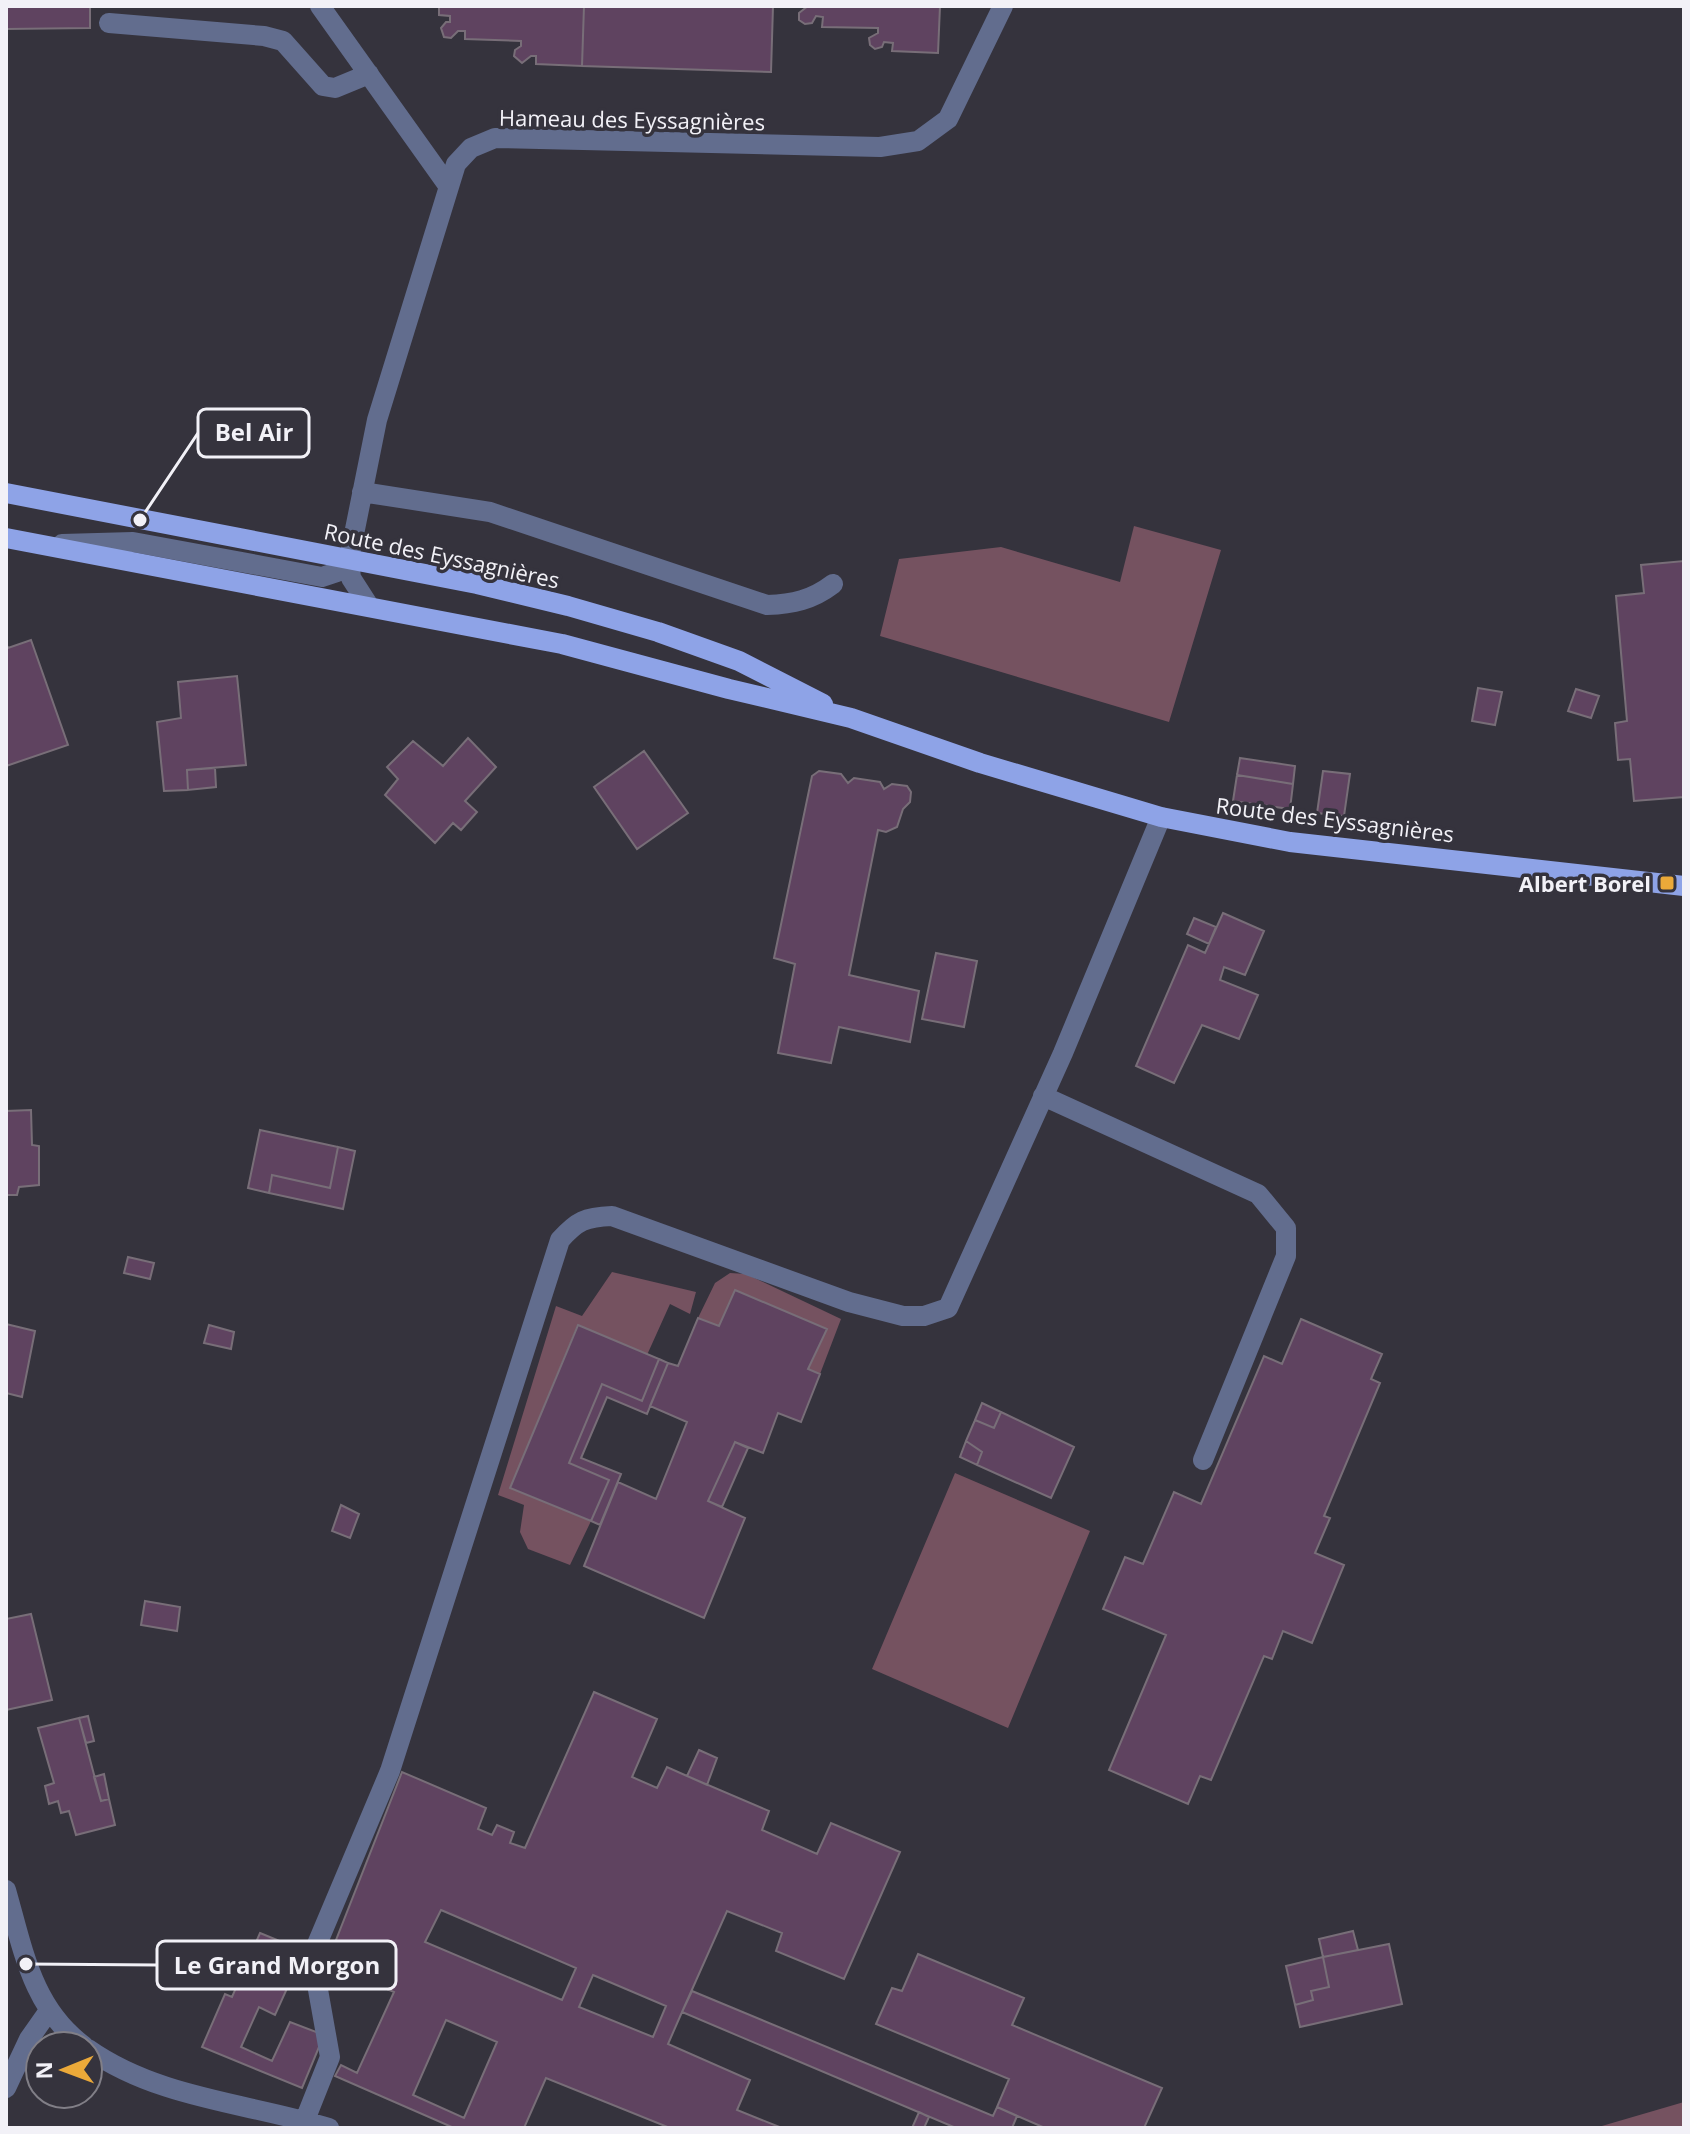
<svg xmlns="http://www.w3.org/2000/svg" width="1690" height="2134" font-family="'Open Sans',sans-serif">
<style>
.green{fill:#755260}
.building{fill:#5f4360;stroke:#786e78;stroke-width:2;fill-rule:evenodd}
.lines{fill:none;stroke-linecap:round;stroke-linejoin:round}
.minor{stroke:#626d8e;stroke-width:20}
.major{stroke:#8ea3e7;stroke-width:20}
.poi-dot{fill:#eba939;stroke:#35333d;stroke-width:3}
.labels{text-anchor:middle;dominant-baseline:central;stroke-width:7;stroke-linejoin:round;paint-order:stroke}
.street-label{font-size:22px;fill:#f2f1f7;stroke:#35333d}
.poi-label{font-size:22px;font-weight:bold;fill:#f2f1f7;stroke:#35333d;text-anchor:end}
.leader{fill:none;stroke:#f2f1f7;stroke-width:3}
.callout-dot{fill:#f2f1f7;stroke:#35333d;stroke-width:3}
.callout{fill:#35333d;stroke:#f2f1f7;stroke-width:3}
.callout-label{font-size:24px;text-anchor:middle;font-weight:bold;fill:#f2f1f7}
</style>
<rect width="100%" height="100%" fill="#35333d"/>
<path class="green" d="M1134,526L1221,550L1169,722L880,636L899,559L1001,547L1120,582Z
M612,1272L696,1292L690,1314L670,1304L647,1355L577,1326L510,1488L591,1521L570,1565L528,1549L520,1532L524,1505L498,1495L556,1306L582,1316Z
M730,1273L746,1274L841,1319L820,1374L808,1369L826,1329L735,1290L719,1326L698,1318L715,1283Z
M955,1473L1090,1531L1008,1728L872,1669Z
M1684,2102V2128H1595Z"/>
<path class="building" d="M6,6H90V28L6,29Z
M439,6H584L582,66L536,64V56H531L522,63L514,56L515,50L521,46V41L465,39V31H458L451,38L444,37L441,28L446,22H450V16L439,15Z
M584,6H773L771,72L582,66Z
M808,6H940L938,53L892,51L893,43L884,42L882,47L875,49L870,45L869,38L878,33V28L822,27L823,17L816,16L812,23L805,24L799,20V13Z
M1684,561V797L1634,801L1630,759L1618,760L1615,723L1627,721L1616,596L1644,593L1641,565Z
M31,640L68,745L6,766V643L8,648Z
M237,676L246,765L187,770L188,790L164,791L157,722L181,718L178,682Z
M1478,688L1502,692L1495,725L1472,721Z
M1576,689L1599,696L1591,718L1568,711Z
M468,738L496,767L465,801L477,812L461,830L453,823L435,843L385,795L398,779L387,767L413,741L443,766Z
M644,751L688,813L637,849L594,787Z
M1240,758L1295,766L1293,784L1237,775Z
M215,768L216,787L188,790L187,770Z
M819,771L841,774L848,783L854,778L880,782L884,789L892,784L907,786L911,792L910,802L903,809L897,827L886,832L878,830L849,975L919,991L910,1042L839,1027L831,1063L778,1053L795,964L774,958L812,776Z
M1323,771L1350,774L1344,816L1317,813Z
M1237,775L1293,784L1290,809L1233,801Z
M1223,913L1264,931L1245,975L1224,967L1220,980L1258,995L1239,1039L1202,1025L1174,1083L1136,1066L1188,945L1205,953Z
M1194,918L1216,927L1209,944L1187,934Z
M936,953L977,961L964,1027L922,1019Z
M31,1110L32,1145L39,1146V1185L19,1187L17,1195H6V1111Z
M260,1130L338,1147L330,1188L272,1175L269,1193L248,1188Z
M338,1147L355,1151L343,1209L269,1193L272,1175L330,1188Z
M128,1257L154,1263L150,1279L124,1273Z
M735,1290L827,1329L808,1369L820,1374L801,1422L778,1413L763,1453L735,1442L708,1501L745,1518L704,1618L584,1566L618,1482L656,1499L687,1422L650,1406L668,1363L678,1366L698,1318L719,1326Z
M1301,1319L1382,1354L1371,1379L1380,1383L1324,1516L1330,1518L1315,1553L1344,1565L1312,1643L1283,1631L1272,1659L1264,1656L1211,1780L1200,1776L1188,1804L1109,1770L1166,1635L1103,1609L1125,1557L1143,1564L1174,1492L1201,1504L1264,1356L1282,1364Z
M6,1324L35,1331L22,1397L6,1393Z
M209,1325L234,1332L231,1349L204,1343Z
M578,1325L659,1359L642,1401L602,1384L569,1463L609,1480L591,1521L510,1488Z
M659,1359L668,1363L647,1414L607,1397L581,1458L621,1474L600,1525L591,1521L609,1480L569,1463L602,1384L642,1401Z
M982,1403L1001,1412L994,1428L975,1420Z
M1001,1412L1074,1447L1051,1498L977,1465L982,1452L966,1441L975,1420L994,1428Z
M966,1441L982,1452L977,1465L960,1457Z
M735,1442L748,1448L722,1507L708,1501Z
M341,1505L359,1514L350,1538L332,1531Z
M145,1601L180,1607L177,1631L141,1625Z
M31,1614L52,1700L6,1710V1619Z
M594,1692L657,1719L632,1777L657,1788L667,1767L687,1776L769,1811L762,1830L817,1854L831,1823L900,1852L844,1979L776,1951L782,1933L727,1911L682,2012L668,2044L750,2080L737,2110L782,2128H670L546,2078L524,2128H454L335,2076L341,2065L357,2073L394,1992L327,1963L402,1772L486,1808L478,1829L492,1835L497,1825L514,1832L510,1843L525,1848ZM441,1910L576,1968L562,2000L425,1942ZM593,1975L666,2006L653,2037L579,2007ZM446,2020L497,2042L464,2118L413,2095Z
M88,1716L94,1741L86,1743L79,1718Z
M79,1718L101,1801L109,1799L115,1825L76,1835L69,1811L61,1813L58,1801L49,1804L45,1786L54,1783L38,1728Z
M699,1750L717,1758L707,1785L687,1776Z
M104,1774L109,1799L101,1801L94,1777Z
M1353,1931L1358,1950L1323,1957L1319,1939Z
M260,1933L304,1951L275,2015L259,2007L241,2047L272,2061L290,2022L324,2035L302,2088L202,2047L225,1994L232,1997Z
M1389,1944L1402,2004L1300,2027L1295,2005L1313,2000L1311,1991L1329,1987L1323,1957Z
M918,1954L1024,1998L1012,2025L1162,2088L1144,2128H1045L997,2107L1009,2079L876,2024L892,1988L902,1991Z
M1323,1957L1329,1987L1311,1991L1313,2000L1295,2005L1286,1966Z
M692,1991L993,2116L997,2107L1017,2116L1012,2128H956L682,2012Z
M919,2112L929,2117L924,2128H912Z"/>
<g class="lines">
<path class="minor" d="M320,6L449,187
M109,23L264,36L283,41L323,86L335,88L369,74
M362,492L490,512L767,605C793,604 812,600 833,584
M62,544L133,542L322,577L337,572L349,559
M369,606L351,578L349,559L377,420L456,164L471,148L495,138L880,147L918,141L948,119L1003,6
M1043,1096L1258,1194L1286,1228V1256L1203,1460
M6,1890C23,1949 32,2008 84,2046
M88,2049C159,2099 249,2103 329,2128
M6,2088L29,2039L48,2012
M305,2120L330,2057L312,1956L390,1771L560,1240C577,1221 585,1217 612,1216L849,1302L903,1316H924L948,1308L1063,1053L1161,817"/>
<path class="major" d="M6,493L477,584L568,606L658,632L739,661L823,704
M6,538L562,644L729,689L851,718L980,763L1161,817L1290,842L1684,886"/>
</g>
<rect class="poi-dot" x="1659" y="875" width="16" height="16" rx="4"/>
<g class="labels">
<g class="street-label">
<text transform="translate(632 119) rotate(1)">Hameau des Eyssagnières</text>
<text transform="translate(442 555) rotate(12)">Route des Eyssagnières</text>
<text transform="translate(1335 819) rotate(7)">Route des Eyssagnières</text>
</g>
<g class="poi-label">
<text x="1651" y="883">Albert Borel</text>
</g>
</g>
<path class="leader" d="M140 520L198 433M26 1964L157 1965"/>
<g class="callout-dot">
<circle cx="140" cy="520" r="8"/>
<circle cx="26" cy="1964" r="8"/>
</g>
<g class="callout">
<rect x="198" y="409" width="111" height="48" rx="8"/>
<rect x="157" y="1941" width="239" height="48" rx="8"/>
</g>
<g class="callout-label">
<text x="254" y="441">Bel Air</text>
<text x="277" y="1974">Le Grand Morgon</text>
</g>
<rect width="1690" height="2134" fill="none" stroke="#f2f1f7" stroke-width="16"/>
<g transform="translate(64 2070) rotate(269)"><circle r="38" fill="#35333d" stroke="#817f87" stroke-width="2"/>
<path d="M0-6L14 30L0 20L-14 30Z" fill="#eba939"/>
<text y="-12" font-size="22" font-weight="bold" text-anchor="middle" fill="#f2f1f7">N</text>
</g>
</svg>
